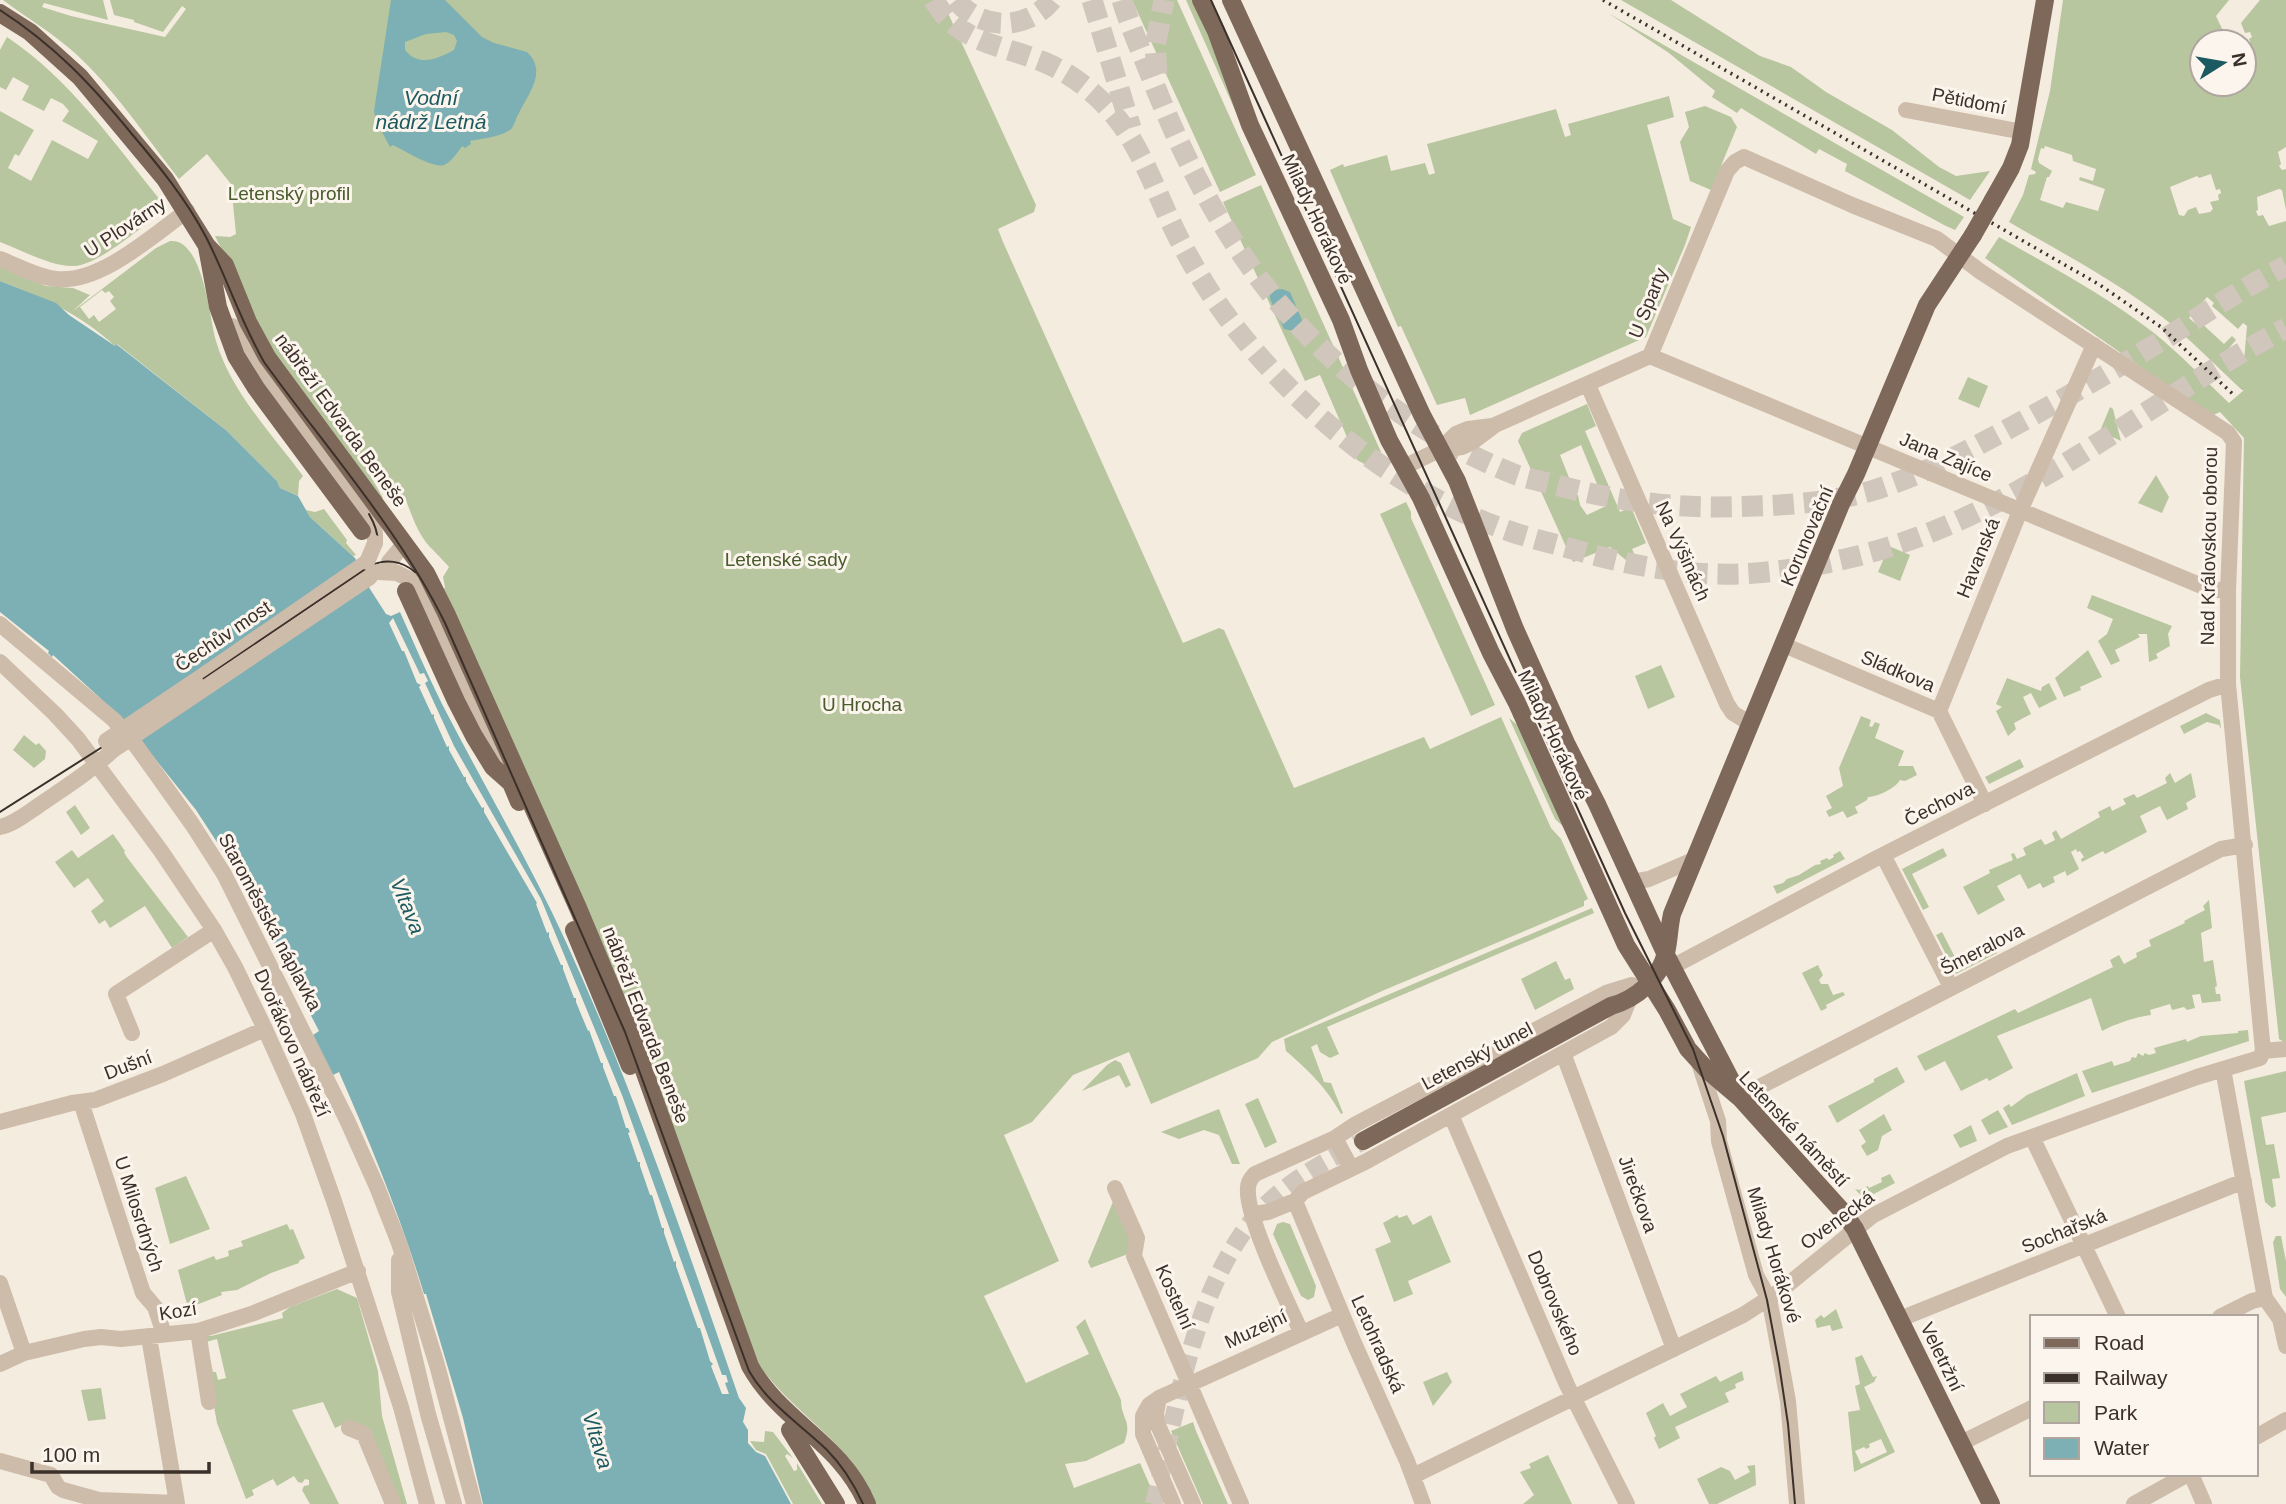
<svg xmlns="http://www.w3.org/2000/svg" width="2286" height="1504" font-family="Helvetica,sans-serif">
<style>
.green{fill:#b7c69e;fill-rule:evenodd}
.water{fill:#7cb0b4;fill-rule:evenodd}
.pier{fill:#f5ece0}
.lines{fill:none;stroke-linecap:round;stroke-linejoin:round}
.major-tunnel{stroke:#d0c6bc;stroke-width:18;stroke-dasharray:18 9;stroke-linecap:butt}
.highway-tunnel{stroke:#d0c6bc;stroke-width:21;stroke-dasharray:21 10;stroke-linecap:butt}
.minor{stroke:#cebcaa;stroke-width:16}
.major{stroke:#7e685a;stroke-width:18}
.tram{stroke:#3b302a;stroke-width:2}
.rail{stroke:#3b302a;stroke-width:3.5;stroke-dasharray:2 5;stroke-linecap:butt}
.minor-bridge{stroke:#cebcaa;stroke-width:16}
.major-bridge{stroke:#7e685a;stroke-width:18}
.labels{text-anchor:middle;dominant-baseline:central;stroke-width:6;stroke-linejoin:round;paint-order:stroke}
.street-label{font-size:19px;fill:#3b302a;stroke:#fcf5ed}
.park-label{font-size:19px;fill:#485c2c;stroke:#fcf5ed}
.water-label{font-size:21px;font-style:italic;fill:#1c5a61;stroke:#fcf5ed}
</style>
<rect width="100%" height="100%" fill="#f5ece0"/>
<path class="green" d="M3,0H103L108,20L44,3L42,7L71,16L165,37L186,9L182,6L163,32L134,22V20L114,15L110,0H942L1036,205L1034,212L998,229L1003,242L1183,643L1219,628L1224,630L1294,788L1424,737L1430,749L1501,717L1551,828L1561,839L1588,899L1584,901V906L1382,991L1272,1042L1258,1058L1151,1104L1129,1052L1073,1075L1032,1122L1004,1135L1059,1261L984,1296L1026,1383L1089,1354L1076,1327L1085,1319L1121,1400C1121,1420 1133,1420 1124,1443L1086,1461L1065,1464L1074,1488L1140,1463L1158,1504H875C865,1487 858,1467 844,1453C816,1421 782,1399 758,1363L615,973L443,591L445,587L443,577L449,567C443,560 435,552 430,547C417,533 412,515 405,498L390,501L374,472L370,475L383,498L380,500L275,358L215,236L230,237L236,234L231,184L207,154L179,179C146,137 115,90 76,54C54,34 27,18 3,0Z
M1132,0H1177L1256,175L1220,192Z
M1186,0H1194L1204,24L1262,171Z
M1621,0H1671L1760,56L1791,67L1826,92L1892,130L1939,167L1956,176L1990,171L1970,200Z
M2063,0H2229L2216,16L2225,35L2219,37L2220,42H2202V84H2244V63L2256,58L2249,39L2252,37L2250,32L2245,33L2241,23L2260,0H2286V147L2278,152L2281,164L2279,166L2282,170L2286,169V210L2282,190L2279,189L2257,197L2258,210L2256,211L2258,216L2263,215L2269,226L2286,221V1043L2279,1039L2240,677L2244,438L2220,412L2211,416L1985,258L1999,237C2052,267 2106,296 2154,333C2180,354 2204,379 2229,403L2244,390H2242C2217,367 2192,341 2166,320C2118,282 2062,253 2009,222L2023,195L2029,175L2035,174L2036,172L2031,169L2050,91ZM2045,146L2072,155L2073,161L2096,169L2093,181L2080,177L2079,180L2105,189L2098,211L2066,202L2063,208L2040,200L2047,177H2049L2052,171L2039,163L2038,159L2041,148L2044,149ZM2211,174L2216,190L2220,189L2221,193L2218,195L2219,200L2210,202L2213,209L2210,212L2199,214L2196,207L2188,210L2184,216L2179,215L2170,187L2197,176L2199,178ZM2207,297L2214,303L2212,306L2238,329L2243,323L2247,326L2244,361L2229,348L2236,340L2232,336L2224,344L2199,321L2196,324L2189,318Z
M1608,13L1964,217L1955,230L1944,225L1845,171L1847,164L1819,149L1816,154L1741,108L1737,113L1712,97L1715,91L1669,53Z
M7,37C70,79 114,143 161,201L159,215C138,229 98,265 74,266C52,267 21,250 0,242V111L34,130L19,156L15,154L8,168L31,181L52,140L88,159L98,141L62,121L69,111L63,104L51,98L44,111L22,100L29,86L13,77L6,90L0,87V50Z
M1669,96L1674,117L1647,125L1673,219L1691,227L1685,245L1646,337L1470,415L1465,398L1437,405L1401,326L1398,327L1330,170L1343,164L1344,167L1387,155L1391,171L1425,163L1429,175L1435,173L1427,144L1556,109L1565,137L1571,135L1568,124Z
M1705,106L1731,117L1737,127L1711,190L1690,181L1680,142L1689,127L1685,112Z
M1261,185L1381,452L1379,458L1376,460L1378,465L1370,467L1357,460L1320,375L1305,381L1223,202Z
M170,241C203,238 209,316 216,341C231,392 272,434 303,476L299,481L298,496L280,488L277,481L227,431L117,344L115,346C80,314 44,298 0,281V267L46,286L73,288L90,295L73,311L156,248ZM102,290L105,293L109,291L114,297L110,301L116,309L99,322L94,315L89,319L80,307Z
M1968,377L1988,386L1979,408L1958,399Z
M1587,404L1596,426L1585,431L1620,512L1631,507L1646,543L1632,549L1638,563L1632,565L1610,547L1573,562L1518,441L1522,433ZM1581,445L1606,506L1587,515L1580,505L1578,495H1576L1560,455Z
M2110,407L2113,409L2121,441L2100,431Z
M2156,475L2169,497L2162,513L2138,503Z
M1406,502L1411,512V518L1495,705L1471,716L1380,514Z
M324,509L347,540L346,543L356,555L353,556L310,517L306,510L315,512Z
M1889,546L1910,555L1900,581L1878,572Z
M2092,595L2172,626L2168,634L2170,646L2156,654L2158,658L2149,662L2147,634H2138L2140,637L2115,650L2120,661L2111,665L2098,641L2107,634L2113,619L2087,608Z
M2088,650L2102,677L2080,687L2081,690L2064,697L2055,678Z
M1661,665L1675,697L1648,709L1635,676Z
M2007,678L2041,691L2042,687L2049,683L2057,699L2039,708L2031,693L2023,697L2031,714L2014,723L2016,729L2008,736L1996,711L2002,707L1996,704Z
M2206,713L2220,720L2221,729L2219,725L2207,722L2184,734L2180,726Z
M1861,716L1871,720L1869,726L1872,727L1875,722L1880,724L1875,738L1904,751L1898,766H1913L1917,775L1905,781L1900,780C1896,788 1877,797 1868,797L1867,800L1855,807L1858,813L1847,818L1843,811L1829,817L1826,811L1832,808L1826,796L1843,786L1839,768Z
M1509,718L1521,728L1567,830L1555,819Z
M24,735L36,745L39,743L46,751L45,759L34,768L13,750Z
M2020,759L2024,767L1989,784L1985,777Z
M2170,773L2175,783L2191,773L2196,797L2186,803L2188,809L2167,820L2160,806L2140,816L2147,832L2105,854L2103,851L2082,862L2081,859L2084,857L2080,851L2077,852L2076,849L2071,852L2079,869L2067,876L2065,871L2053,877L2055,882L2043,888L2040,883L2028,889L2020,874L1997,886L2005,900L1978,915L1963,887L1990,873L1989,870L2013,860L2011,854L2014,853L2017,859L2026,855L2023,848L2041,839L2045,845L2055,840L2052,833L2056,830L2061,839L2100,817L2098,812L2110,806L2112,811L2126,804L2123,799L2134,794L2137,798L2167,783L2165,778Z
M75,805L90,828L81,835L66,812Z
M113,834L125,851L124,852L126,856L188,937L172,948L145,906L110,928L105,920L99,924L91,911L104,901L88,878L74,888L55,862L72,850L78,858Z
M1943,848L1947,856L1912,874L1929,907L1923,910L1902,869Z
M1840,851L1845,859L1777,894L1773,886L1783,883L1787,879L1799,875L1815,865L1821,864L1820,861L1827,858L1829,860L1834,857L1833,855Z
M2209,900L2212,928L2201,933L2204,962L2213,960L2217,986L2215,987L2216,994H2220L2221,1001L2202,1003L2200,994L2192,995L2195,1008L2187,1010L2184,1007L2172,1010L2170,1004L2150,1010L2151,1015C2136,1017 2117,1023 2102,1031L2091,998L1997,1036L2013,1068L1989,1081L1987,1078L1961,1091L1945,1061L1925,1071L1917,1056L2015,1009L2018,1013L2113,967L2110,960L2119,955L2124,964L2137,957L2136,953L2151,946L2149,940L2185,923L2184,921L2205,910L2203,906Z
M1592,908L1594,913L1327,1027L1339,1054L1330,1058L1320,1052L1317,1044L1311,1047L1324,1082L1331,1083L1343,1113L1341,1114C1325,1086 1310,1072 1286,1051L1284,1039Z
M1942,932L1959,965L1994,947L1997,953L1956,974L1936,935Z
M1556,961L1565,980L1570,978L1574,989L1535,1010L1521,979Z
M1818,965L1823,975L1819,980L1821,984H1828L1833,995L1843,992L1845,995L1826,1005L1827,1008L1821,1011L1802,973Z
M2248,1030L2249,1041L2092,1093L2082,1071L2112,1061L2114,1066L2130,1061L2132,1057L2136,1058L2138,1053L2143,1056L2145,1053L2149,1055L2156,1053L2154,1048L2186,1039L2187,1042L2201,1036L2238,1033V1031Z
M1115,1060L1121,1063L1131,1085L1126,1088L1119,1075L1082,1091L1107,1065Z
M1897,1067L1905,1082L1837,1123L1828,1106L1874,1082V1079Z
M2286,1071V1112L2261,1117L2266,1145L2274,1144L2280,1178L2272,1179L2276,1206L2272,1208L2265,1202L2244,1081Z
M2077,1073L2085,1096L2012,1125L2003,1108L2009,1104L2011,1107L2027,1095Z
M1258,1098L1277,1142L1265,1148L1245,1104Z
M1219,1109L1240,1164H1232L1219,1135L1204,1130L1179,1139L1161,1132Z
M1998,1110L2008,1127L1989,1135L1981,1120Z
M1884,1114L1892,1130L1882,1136L1878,1150L1867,1156L1861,1146L1866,1142L1859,1130Z
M1971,1125L1977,1141L1960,1148L1953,1135Z
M1890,1174L1895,1183L1864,1199L1855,1189L1859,1190L1868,1186L1869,1188L1882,1182L1881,1178Z
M186,1176L210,1229L170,1244L155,1188Z
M1115,1197L1133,1237L1128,1254L1091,1268L1088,1262Z
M1397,1215L1399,1218L1407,1215L1413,1225L1431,1215L1451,1262L1408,1281L1413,1294L1394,1302L1375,1249L1391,1242L1383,1223Z
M1283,1222L1290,1224L1316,1286L1314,1297L1308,1300L1301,1296L1273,1234L1277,1224Z
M287,1224L290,1230L293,1229L305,1258L299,1261V1263L271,1273L237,1290L221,1292L222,1295L188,1308L178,1270L214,1256L216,1260L229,1256L228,1251L243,1246L241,1241Z
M2276,1236H2281L2286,1261V1297L2280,1289L2273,1242Z
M337,1289L357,1298L378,1371L382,1416L407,1504H398L367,1429L346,1423L335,1428L323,1402L292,1410L339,1504H310L302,1490L304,1486L309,1485V1480L305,1479L302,1483L298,1482L294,1476L277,1486L273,1479L252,1490L254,1495L246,1499L217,1423L201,1334L211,1336L283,1318L282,1313L290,1307ZM217,1339L226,1378L218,1380L216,1372H213L206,1342Z
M1836,1309L1843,1328L1832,1331L1830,1325L1817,1328L1815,1320L1821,1315L1824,1318Z
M1862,1355L1873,1377L1877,1376L1874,1382L1864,1387L1895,1452L1854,1472L1848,1412L1860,1410L1855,1386L1860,1384L1855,1358ZM1881,1439L1887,1452L1861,1464L1855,1451L1864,1447L1866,1449L1870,1447L1869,1444Z
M1742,1371L1744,1380L1735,1384L1736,1388L1725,1393L1729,1402L1675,1427L1680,1438L1659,1449L1654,1438L1656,1436L1646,1413L1663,1403L1670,1416L1687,1407L1680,1394L1716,1376L1720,1382Z
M1447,1372L1452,1382L1433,1406L1423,1382Z
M101,1388L106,1419L88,1421L81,1390Z
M1193,1422L1196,1431L1228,1504H1203L1171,1431Z
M765,1431L773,1432L793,1458L787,1454L785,1456L794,1471L797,1470V1463L822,1504H793L766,1454L756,1450L750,1441L764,1442Z
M1548,1455L1572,1504H1523L1534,1495L1520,1472L1531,1468L1529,1464Z
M1755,1465L1756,1485L1717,1504H1709L1697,1479L1721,1467L1730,1471L1735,1480L1750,1472L1747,1466Z"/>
<path class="water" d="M391,0H445L482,37L494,43L527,52C548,72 528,94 519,113C516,117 515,124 512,128C504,137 480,139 470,141L471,144L465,148L462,146C459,151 450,163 444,165C434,169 403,150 393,145L390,147L376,121L374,111ZM446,32L454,35L457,41L454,50C439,58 419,68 405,50V42L426,34Z
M0,281L56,303L69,315L115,346L116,344L227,431L277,481L280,488L298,496L310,517L355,558L370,589L386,614L391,616L400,612C414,643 427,674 442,704C483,784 529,861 566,942C634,1090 686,1244 739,1398L746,1408L743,1422L748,1430V1443L756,1452L765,1456L791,1504H483L463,1418L426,1294H424C401,1218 371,1145 339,1072L333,1075L313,1035L319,1031L239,876L196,810L144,745L99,697L53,655L52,657L48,653L49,651L0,612Z
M1282,289L1290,292L1302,320L1301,328L1294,331L1284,329L1270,299V295L1275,290Z"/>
<path class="pier" d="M393,618L420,674L424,673L428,681L425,683L454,746L541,899L622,1095L722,1375H726L728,1382L725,1383L729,1394H722L711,1366L713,1364L710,1361L700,1328H698L676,1266V1261L674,1262L664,1233V1228H662L652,1195H650L640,1166V1162H638L628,1133L630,1132L628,1128H626L616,1096H614L603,1067V1063H601L589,1030L588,1031L576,1002V998H574L563,969V965H561L549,937V932L547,933L536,904L537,903L484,812V807L482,808L466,781V777H464L449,750V746L447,747L434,718V714L432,715L419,687L421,685L417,683L404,651H402L389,623Z"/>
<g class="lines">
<path class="major-tunnel" d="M1154,1504C1177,1410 1194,1283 1261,1210C1289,1180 1327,1161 1363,1141"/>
<path class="highway-tunnel" d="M934,0C958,44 1004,45 1046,63C1076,76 1103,99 1122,125C1146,159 1159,200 1178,237C1197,274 1219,309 1246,341C1316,425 1408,497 1512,532C1533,539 1555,544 1576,550C1628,565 1686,576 1740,574C1805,571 1874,555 1934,531C2061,480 2166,391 2286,328
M956,0C981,31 1027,31 1052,0
M1092,0L1131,128
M1122,0C1130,26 1141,51 1151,76C1181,153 1220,231 1272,295C1335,372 1421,438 1514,474C1527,479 1542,481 1556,485C1610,499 1661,507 1717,507C1768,506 1822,505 1871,491C1924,475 1971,449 2019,423C2069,396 2117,368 2166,338C2205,313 2244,287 2286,266
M1157,74L1155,47L1164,0"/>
<path class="minor" d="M1906,110L2023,132
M0,259C18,266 37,277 56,279C100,284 152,236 187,211
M232,326L243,349L266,384L371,524L375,533V543
M1650,356L2209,589L2228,591
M1588,385L1727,704L1733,713L1751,724
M1439,450L1462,447L1471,443L1495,425L1650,356L1727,171L1735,162L1744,157L1852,205L1937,239L1981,272L2228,433L2234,442L2228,591V684L2263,1051
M1404,467L1439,450L1456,434L1468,429L1492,426
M389,562L405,543
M397,573L413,581L425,596L510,781
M0,624L114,720L137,747L192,824L224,874L347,1120L377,1187L399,1243L437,1365L474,1504
M1784,645L1939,711L1985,804
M0,662L55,714L78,739L161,851L214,930L235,967L265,1029L303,1114L334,1201L401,1407L427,1504
M195,681L367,562
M1939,711L2020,511L2094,345
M0,827C14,824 26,814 38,806C64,788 90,772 113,750
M1883,855L1951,987
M1632,882L1649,879L1693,860
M1672,967L1875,859L2209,690L2228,684
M132,1033L116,994L214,930
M2263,1051L2286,1049
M1563,1053L1674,1349
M1698,1060L1718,1121L1719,1141L1756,1275L1769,1299L1774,1324L1788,1401L1797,1504
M2223,1069L2265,1298L2280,1319L2286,1346
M1741,1099L1763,1085L2221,849L2245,845
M81,1102L143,1293L155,1307L164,1334
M1451,1115L1567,1385L1627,1504
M0,1122L72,1103L95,1100L163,1074L265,1029
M2032,1137L2118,1317
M1335,1138L1351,1168
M1115,1188L1137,1238L1134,1256L1241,1504
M1295,1201L1354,1343L1407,1461L1423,1504
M1253,1214L1268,1212L1295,1201L1303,1192L1365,1162L1611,1027L1623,1015L1629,1000
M399,1260V1292L428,1414L454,1504
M0,1283L24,1353
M2220,1317L2252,1301L2265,1298
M1900,1319L2244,1181
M198,1331L209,1402
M1301,1332C1288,1303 1245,1216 1248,1188C1248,1182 1251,1178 1255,1174L1335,1138L1356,1124L1606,993L1632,985
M149,1337L177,1503
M0,1364L24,1353L84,1339L101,1337L121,1339L198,1331L254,1313L358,1271
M1159,1398L1156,1413L1157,1423L1193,1504
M349,1428L364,1434L393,1504
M2256,1437L2286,1420
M1961,1443L2032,1408
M0,1461L51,1475L58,1487L63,1490L99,1500L177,1503
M2191,1474L2204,1504
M1413,1476L1743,1315L1780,1291L1872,1216L2007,1146L2197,1077L2260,1058L2263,1051
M1173,1504L1143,1434V1416L1149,1405L1159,1398L1342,1315
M2134,1504L2188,1474"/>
<path class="major" d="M1201,0L1216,31L1250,125L1341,320L1359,370L1389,440L1421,498L1491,653L1517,703L1626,945L1667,1010L1688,1049L1708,1071L1741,1099L1843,1212L1855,1229L1991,1504
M1231,0L1422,415L1457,481L1515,629L1566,743L1597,804L1666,955L1735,1088
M0,13L30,32L80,77L165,179L207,246L225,265L248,322L267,357L426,573L446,613L578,908L632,1037L750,1366C781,1422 841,1442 867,1504
M1993,200L2011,168L2020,145L2045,0
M207,247L218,307L236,356L256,388L362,531
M406,591L456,701L474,736L493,767L511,783L519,802
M574,930L630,1066
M1363,1141L1611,1006C1636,999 1659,980 1666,953C1669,941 1669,927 1672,914L1841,504L1856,474L1927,305L1973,235
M790,1430L836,1504"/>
<path class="tram" d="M1211,0L1625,913L1693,1049L1723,1136L1767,1300L1779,1364L1788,1424L1795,1504
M0,10C54,45 91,84 131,133C159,166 186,199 206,237C227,278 241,322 264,362C326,448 398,528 445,623L625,1032L749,1371C768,1404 800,1424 826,1449C842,1465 854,1484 863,1504
M366,568C383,552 380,533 369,514
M0,812L107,744L370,566C386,558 402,561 415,572"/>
<path class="rail" d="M1603,0L2100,285L2161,327L2235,396"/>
<path class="minor-bridge" d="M367,562L375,543
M378,572L397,573
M106,741L195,681
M113,750L370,577"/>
<path class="major-bridge" d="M1973,235L1993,200"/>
</g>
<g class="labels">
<g class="street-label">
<text transform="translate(1969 101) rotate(11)">Pětidomí</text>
<text transform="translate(1317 219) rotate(65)">Milady Horákové</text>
<text transform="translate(125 227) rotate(-33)">U Plovárny</text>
<text transform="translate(1648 303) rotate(-68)">U Sparty</text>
<text transform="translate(341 420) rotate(54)">nábřeží Edvarda Beneše</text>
<text transform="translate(1946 457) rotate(23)">Jana Zajíce</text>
<text transform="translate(1807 536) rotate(-67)">Korunovační</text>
<text transform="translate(2209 546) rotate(-89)">Nad Královskou oborou</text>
<text transform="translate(1683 551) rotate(66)">Na Výšinách</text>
<text transform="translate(1978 558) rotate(-68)">Havanská</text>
<text transform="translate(223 636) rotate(-34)">Čechův most</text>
<text transform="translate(1898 671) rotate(23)">Sládkova</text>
<text transform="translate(1553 735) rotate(65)">Milady Horákové</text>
<text transform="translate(1939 804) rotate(-27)">Čechova</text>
<text transform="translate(270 922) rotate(62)">Staroměstská náplavka</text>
<text transform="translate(1982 949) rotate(-27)">Šmeralova</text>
<text transform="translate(646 1025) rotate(69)">nábřeží Edvarda Beneše</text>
<text transform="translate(292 1043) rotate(66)">Dvořákovo nábřeží</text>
<text transform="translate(1477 1056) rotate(-28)">Letenský tunel</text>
<text transform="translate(128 1065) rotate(-21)">Dušní</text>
<text transform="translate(1794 1129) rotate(47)">Letenské náměstí</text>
<text transform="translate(1638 1194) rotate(70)">Jirečkova</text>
<text transform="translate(139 1214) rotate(72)">U Milosrdných</text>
<text transform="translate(1837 1220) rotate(-36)">Ovenecká</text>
<text transform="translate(2064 1231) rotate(-22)">Sochařská</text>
<text transform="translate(1774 1255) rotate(73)">Milady Horákové</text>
<text transform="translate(1175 1297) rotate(66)">Kostelní</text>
<text transform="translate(1555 1303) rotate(67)">Dobrovského</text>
<text transform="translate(178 1311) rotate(-9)">Kozí</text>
<text transform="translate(1256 1329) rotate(-25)">Muzejní</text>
<text transform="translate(1378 1344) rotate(66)">Letohradská</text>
<text transform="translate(1942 1357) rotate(64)">Veletržní</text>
</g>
<g class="park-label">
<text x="289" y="193">Letenský profil</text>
<text x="786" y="559">Letenské sady</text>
<text x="862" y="704">U Hrocha</text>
</g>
<g class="water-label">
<text x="431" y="97">Vodní<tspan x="431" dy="24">nádrž Letná</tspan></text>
<text transform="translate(408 906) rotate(68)">Vltava</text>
<text transform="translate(598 1440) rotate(73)">Vltava</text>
</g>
</g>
<rect x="2030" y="1315" width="228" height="161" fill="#fcf5ed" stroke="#afa69f" stroke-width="2"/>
<rect x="2044" y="1338" width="35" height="10" fill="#7e685a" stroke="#afa69f" stroke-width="2"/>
<text x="2094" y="1350" font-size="21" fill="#3b302a">Road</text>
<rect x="2044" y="1373" width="35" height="10" fill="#3b302a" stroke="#afa69f" stroke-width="2"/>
<text x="2094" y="1385" font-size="21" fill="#3b302a">Railway</text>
<rect x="2044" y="1402" width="35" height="21" fill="#b7c69e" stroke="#afa69f" stroke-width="2"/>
<text x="2094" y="1420" font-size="21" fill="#3b302a">Park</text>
<rect x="2044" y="1438" width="35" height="21" fill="#7cb0b4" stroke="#afa69f" stroke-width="2"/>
<text x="2094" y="1455" font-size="21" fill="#3b302a">Water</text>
<g transform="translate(2223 63) rotate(79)"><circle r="33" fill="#fcf5ed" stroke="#afa69f" stroke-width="2"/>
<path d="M0-5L12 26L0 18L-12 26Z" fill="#1c5a61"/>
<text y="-10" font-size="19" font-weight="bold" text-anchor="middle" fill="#3b302a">N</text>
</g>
<path d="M32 1462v10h177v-10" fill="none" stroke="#3b302a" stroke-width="3.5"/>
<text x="42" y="1462" font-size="21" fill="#3b302a" stroke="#fcf5ed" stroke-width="5" paint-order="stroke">100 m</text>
</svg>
